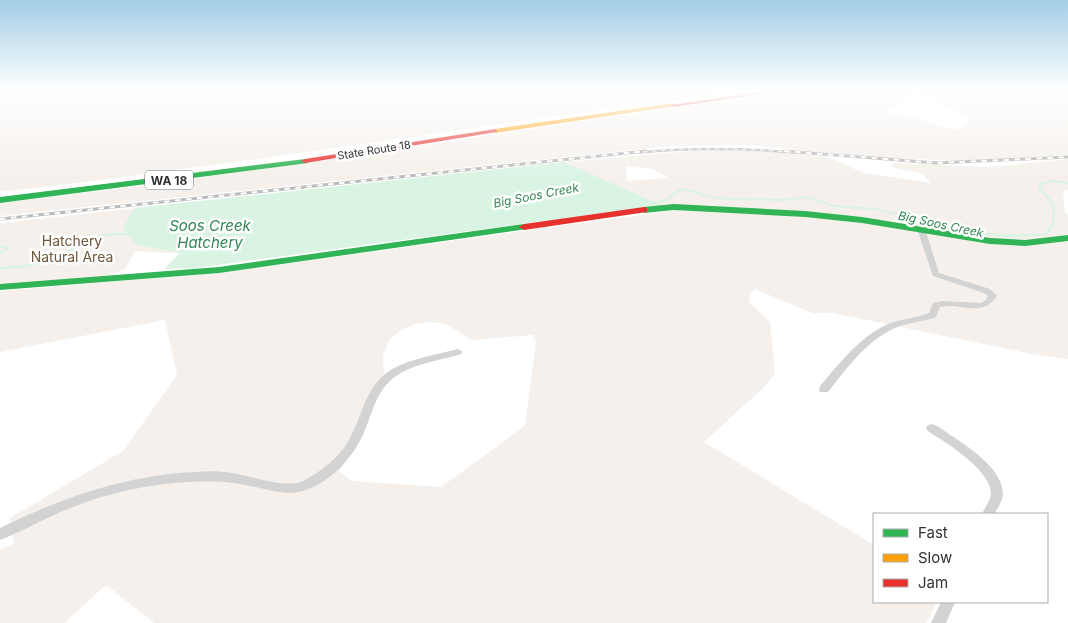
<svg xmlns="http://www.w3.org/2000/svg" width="1068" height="623" font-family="Inter,sans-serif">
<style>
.green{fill:#f5f0eb;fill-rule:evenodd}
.water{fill:#daf4e4}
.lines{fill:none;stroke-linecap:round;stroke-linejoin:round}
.stream-far2{stroke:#daf4e4;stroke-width:1}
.stream-far1{stroke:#daf4e4;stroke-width:2}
.stream{stroke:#daf4e4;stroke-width:2.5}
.street{fill:#d3d3d3;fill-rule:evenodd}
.fast{fill:#30b455;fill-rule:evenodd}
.slow{fill:#ff9f0a;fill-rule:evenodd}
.jam{fill:#e5322d;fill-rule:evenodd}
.rail-far1-casing{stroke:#bbb;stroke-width:2.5}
.rail-casing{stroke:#bbb;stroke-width:3}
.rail-far1{stroke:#fff;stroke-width:1;stroke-dasharray:4.5;stroke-linecap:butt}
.rail{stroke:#fff;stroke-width:2;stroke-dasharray:5.5;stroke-linecap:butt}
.labels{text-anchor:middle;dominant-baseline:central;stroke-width:5;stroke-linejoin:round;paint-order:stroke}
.far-street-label{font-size:11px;fill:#313131;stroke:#fff}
.shield{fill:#fff;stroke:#6f6f6f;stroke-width:1}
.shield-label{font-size:12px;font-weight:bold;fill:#313131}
.far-water-label{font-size:12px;font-style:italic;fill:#318651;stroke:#fff}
.park-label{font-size:14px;fill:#71563a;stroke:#fff}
.water-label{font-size:15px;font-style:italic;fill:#318651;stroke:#fff}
</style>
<rect width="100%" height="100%" fill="#fff"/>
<path class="green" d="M0,91H748C498,121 250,164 0,192Z
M790,91H1068V155L962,161L872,157L746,145L670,146L0,216V203L166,183ZM913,94L935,100L972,119L958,130L886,111Z
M703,150L768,151L827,157L864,173L931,183L922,173L892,167L893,163L990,167L1068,159V190H1063L1065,213L1068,214V235L1022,241L989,239L861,218L673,206L604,213L582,193L215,251L166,253L135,251L125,269L95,281L0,285V223L563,162ZM626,166L653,169L668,178L627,181Z
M676,210C738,213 800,214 861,222C931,231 998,252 1068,241V359L1032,354L833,313H812L755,289L749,297V302L770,322L775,373L763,388L704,442L874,545V602H937L926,623H154L106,585L64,623H0V550L14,543L10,518L123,451L177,375L165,320L0,352V291L218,273ZM430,322L446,324L472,340L532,335L536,341L525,426L441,487L351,481L339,471L384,385L383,355L389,340L401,330L415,324Z"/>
<path class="water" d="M563,162L661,205L195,268L164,269L180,253L139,243L123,229L134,208Z"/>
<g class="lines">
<path class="stream-far2" d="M0,98L56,101L116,92L163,94L190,91"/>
<path class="stream-far1" d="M652,203L667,200L677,191L685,189L709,197L731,199L785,200L807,197L834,206L875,209L966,231
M1049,231L1053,222L1054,205L1040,188V184L1051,181L1068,183"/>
<path class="stream" d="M961,229C989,236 1019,237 1047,234L1049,229
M0,246L9,248L0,253
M0,268C18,267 36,266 53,259C82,247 94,231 128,234L136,243L170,250"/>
<path class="street" d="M918,227H921L925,229L939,273L990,289L997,296C981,319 962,302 940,307L936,317C923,322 908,322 895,328C866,341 847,368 828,392H820L819,389L820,386C840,363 859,337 888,324C901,319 916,318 929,313L933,303L943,301L981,303L986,300L988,296L984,293L933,276L917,229Z
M458,349L463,352L461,354C439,361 408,364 390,381C375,395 371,417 363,435C350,463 320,493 288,493C266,491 245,483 224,482C166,479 108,491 56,514C37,522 19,533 0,540V528C61,498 126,475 195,472C207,471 220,471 232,473C251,476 286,489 303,481C321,472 341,456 350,438C361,418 365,391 384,375C401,360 435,355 458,349Z
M932,424C939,426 946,432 952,436C970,448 1002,469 1003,493C1003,500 998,508 994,514H982C985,507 991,500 991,493C990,469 946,443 928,431L926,428L928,425Z
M941,602H955L946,623H931Z"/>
<path class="fast" d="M305,159L309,161L308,163L0,203V197Z
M674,204L805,211L862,217L990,238L1025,240L1068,235V241L1025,246L990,244L862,223L805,217L674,210L644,213L640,210L644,207Z
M524,224L529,227L527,229L219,273L0,290V284L219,267Z"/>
<path class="slow" d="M674,103L676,104V106L495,133L492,131L495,129Z"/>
<path class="jam" d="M766,91H781L674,107L671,105Z
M495,129L497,130V132L305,163L301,161L305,159Z
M644,207L647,208V212L524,230L519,227L524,224Z"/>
<g class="rail-far1-casing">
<path id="rail-far1" d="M634,153C690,147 745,148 801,153"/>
</g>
<g class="rail-casing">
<path id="rail" d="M784,151L937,163L1068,157
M0,219L646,151"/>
</g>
<use href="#rail-far1" class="rail-far1"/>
<use href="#rail" class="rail"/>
</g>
<linearGradient id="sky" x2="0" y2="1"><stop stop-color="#a2cee6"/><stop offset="0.51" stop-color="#fff"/><stop offset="1" stop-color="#fff" stop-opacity="0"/></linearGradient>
<rect width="1068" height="178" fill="url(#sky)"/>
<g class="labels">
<g class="far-street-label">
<text transform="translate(374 150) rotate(-9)">State Route 18</text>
</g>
<rect class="shield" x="145" y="170.5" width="48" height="19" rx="4"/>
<g class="shield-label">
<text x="169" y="180">WA 18</text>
</g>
<g class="far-water-label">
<text transform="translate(536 195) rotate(-11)">Big Soos Creek</text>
<text transform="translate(941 224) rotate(12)">Big Soos Creek</text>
</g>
<g class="park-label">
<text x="72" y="240">Hatchery<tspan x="72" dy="16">Natural Area</tspan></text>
</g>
<g class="water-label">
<text x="210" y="225">Soos Creek<tspan x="210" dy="17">Hatchery</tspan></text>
</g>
</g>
<rect x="873" y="513" width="175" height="90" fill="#ffffff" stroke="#adadad"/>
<rect x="883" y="529" width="25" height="8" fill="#30b455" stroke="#adadad"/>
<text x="918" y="538" font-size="15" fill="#313131">Fast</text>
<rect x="883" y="554" width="25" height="8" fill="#ff9f0a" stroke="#adadad"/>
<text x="918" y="563" font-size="15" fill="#313131">Slow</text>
<rect x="883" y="579" width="25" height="8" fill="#e5322d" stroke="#adadad"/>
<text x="918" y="588" font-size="15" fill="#313131">Jam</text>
</svg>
